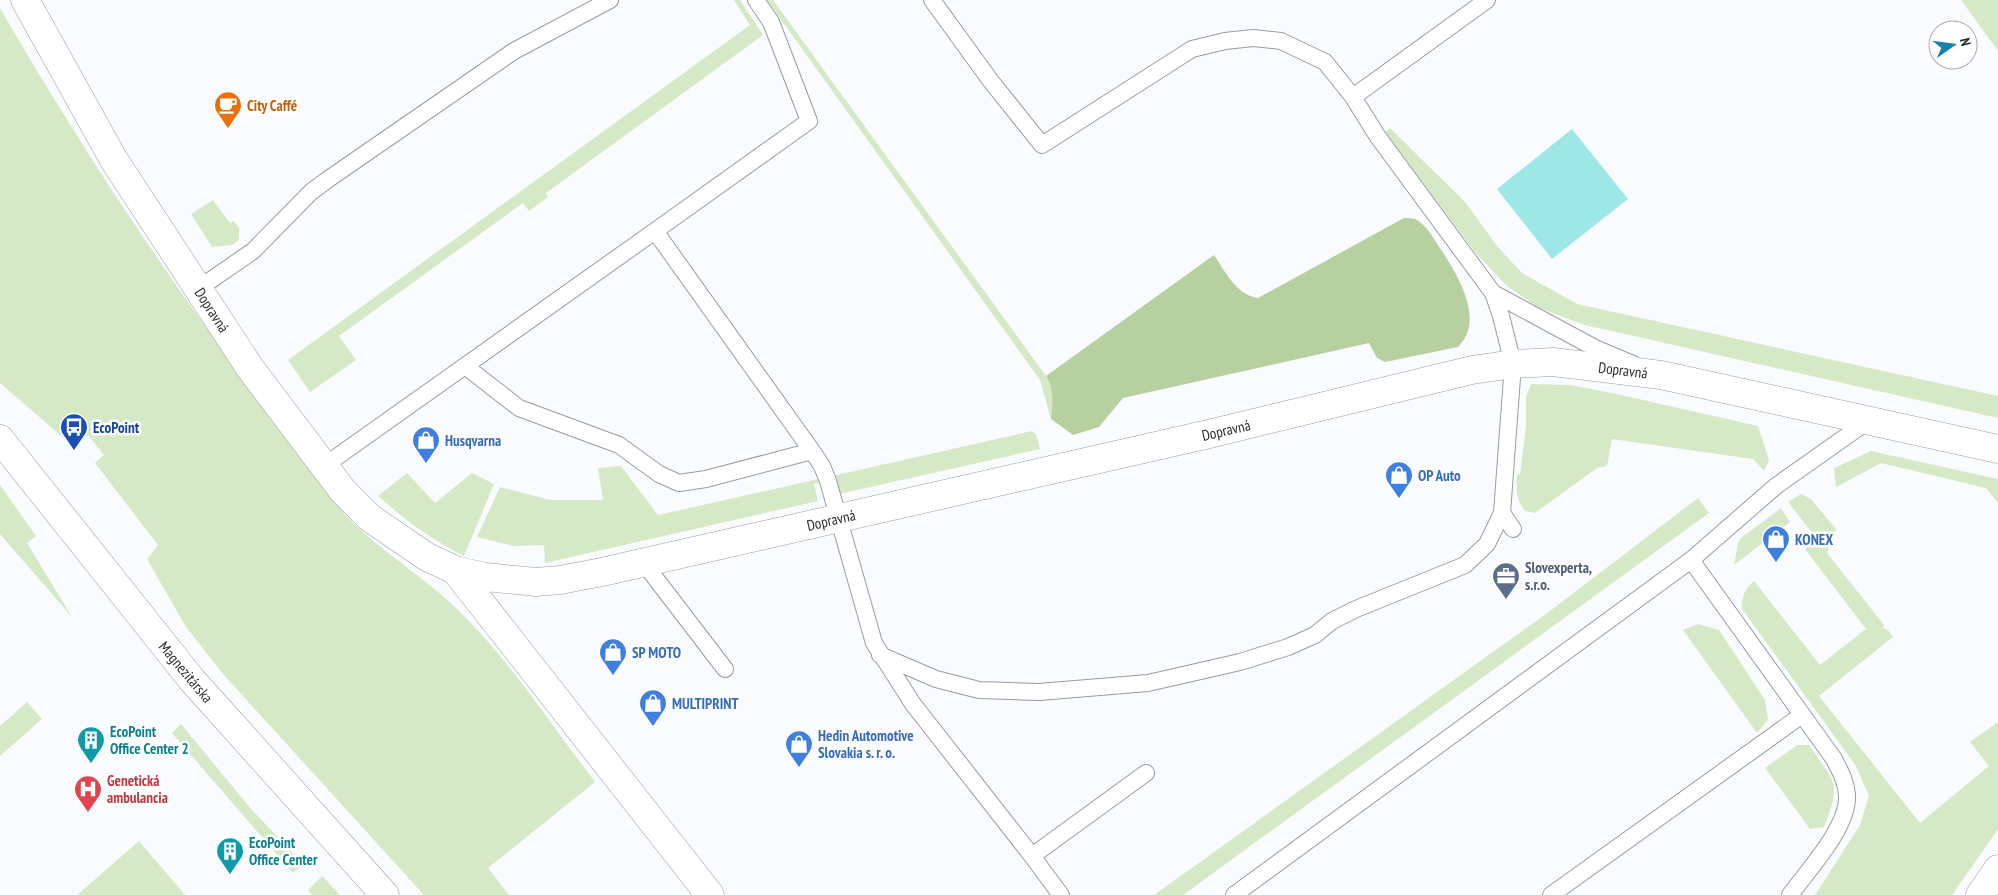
<svg xmlns="http://www.w3.org/2000/svg" width="1998" height="895" font-family="'PT Sans Narrow',sans-serif">
<style>
.green{fill:#d6e9c6}
.forest{fill:#b7d09f}
.water{fill:#9ee7e7}
.lines{fill:none;stroke-linecap:round;stroke-linejoin:round}
.lane-casing{stroke:#979ca4;stroke-width:18}
.street-casing{stroke:#979ca4;stroke-width:29}
.lane{stroke:#fff;stroke-width:16}
.street{stroke:#fff;stroke-width:28}
.labels{text-anchor:middle;dominant-baseline:central;stroke-width:5;stroke-linejoin:round;paint-order:stroke}
.food-label{font-size:15px;font-weight:bold;fill:#c56008;stroke:#fff;text-anchor:start}
.street-label{font-size:15px;fill:#2a2c2f;stroke:#fff}
.transit-label{font-size:15px;font-weight:bold;fill:#164399;stroke:#fff;text-anchor:start}
.shop-label{font-size:15px;font-weight:bold;fill:#366cbe;stroke:#fff;text-anchor:start}
.service-label{font-size:15px;font-weight:bold;fill:#4e5e75;stroke:#fff;text-anchor:start}
.culture-label{font-size:15px;font-weight:bold;fill:#0d838f;stroke:#fff;text-anchor:start}
.health-label{font-size:15px;font-weight:bold;fill:#be3a42;stroke:#fff;text-anchor:start}
</style>
<rect width="100%" height="100%" fill="#f9fbfe"/>
<path class="green" d="M734,0H740L763,35L546,193L548,197L529,211L523,203L339,336L356,360L310,392L288,360L750,25Z
M767,0H773L1046,376C1055,390 1052,403 1051,419L1040,380Z
M1961,0H1998V51Z
M0,8C79,145 167,277 261,403C285,436 309,470 334,502C369,545 418,571 457,609C508,658 552,726 595,782L488,868L509,895H424L224,675L186,627L147,559L158,545L95,463L104,455L88,435L73,446L0,383Z
M1390,128L1466,203L1497,246L1522,273L1577,304L1998,396V418L1585,325L1539,308L1507,286L1475,252L1385,132Z
M213,200L230,223L234,221L239,228V240L232,245L212,247L191,214Z
M1531,384L1570,385L1612,393L1758,426L1769,460L1764,471L1753,459L1612,439L1607,466L1597,468L1535,513L1525,511C1516,499 1516,489 1517,475L1520,474L1526,426V397Z
M1032,431L1036,434L1040,449L839,494L835,480L814,484L818,501L545,563L544,545L514,546L477,537L500,487L550,500H603L598,468L621,466L658,515Z
M1871,451L1998,479V503L1986,488L1881,463L1836,487L1834,468Z
M407,473L435,503L472,473L494,484L464,556C432,540 405,520 378,496Z
M0,485L36,536L27,543L72,617L0,534Z
M1801,494L1811,499L1836,529L1827,553L1884,625L1883,628L1888,630L1893,637L1819,696L1920,823L1989,766L1970,742L1998,722V829L1952,895H1815L1860,825L1869,796L1856,766L1742,609C1741,597 1745,589 1754,581L1820,665L1866,629L1805,549L1817,539L1788,502Z
M1698,498L1709,513L1183,895H1154L1546,614Z
M1781,508L1790,522L1734,565L1738,543L1741,538Z
M1698,624L1719,630L1765,700L1768,720L1757,733L1683,630Z
M27,702L42,719L0,756V726Z
M181,724L252,810L303,864L293,873L172,733Z
M1797,745H1809C1835,783 1842,781 1824,827L1810,829L1765,768Z
M139,841L185,895H77Z
M322,876L340,895H312L308,890Z"/>
<path class="forest" d="M1404,218C1407,218 1412,218 1415,219C1426,224 1434,239 1440,248C1457,274 1486,320 1458,347L1385,362L1377,358L1369,343L1123,398L1099,427L1073,435L1051,419C1052,403 1055,390 1046,376L1214,255C1225,271 1236,295 1258,298Z"/>
<path class="water" d="M1572,129L1628,199L1552,259L1497,189Z"/>
<g class="lines">
<g class="lane-casing">
<path id="lane" d="M932,0L990,80L1042,145L1192,49L1225,41L1253,38L1281,41L1325,62L1353,97
M1487,0L1353,97L1378,137L1493,293L1595,348L1633,364
M655,231L809,121L771,22L756,0
M198,289L253,251L311,192L327,180L514,51L610,0
M812,451L822,466L828,481L874,643L913,704L1032,856L1146,773
M324,466L655,231L812,451L706,479L679,483L659,474L619,445L519,408L465,366
M1502,513L1513,529
M1691,560L1834,759C1840,771 1846,781 1847,795C1849,827 1808,870 1790,895
M643,562L725,669
M880,655L936,679L979,690L1039,692L1148,683L1240,662L1288,647L1315,635L1332,621L1356,609L1465,565L1487,544L1502,513L1513,364L1501,316L1493,293
M1032,856L1061,895
M1234,895L1691,560L1776,486L1868,421
M1551,895L1802,715"/>
</g>
<g class="street-casing">
<path id="street" d="M25,0L114,160L250,368L343,491L370,518L427,557L455,570L485,577L536,582L560,580L602,572L1209,434L1472,370L1513,364L1553,362L1661,375L1998,449
M0,439L192,680L385,895
M455,570L710,895
M1980,895L1998,869"/>
</g>
<use href="#lane" class="lane"/>
<use href="#street" class="street"/>
</g>
<defs>
<g id="cafe-pin" transform="scale(1.4375)"><path d="M0 17L-7.5 6A9.5 9.5 0 1 1 7.5 6Z" fill="#e8710a" stroke="#fff"/><path d="M-5.5-4.5H6V0H3Q3 3.5 0 3.5H-2.5Q-5.5 3.5-5.5 0ZM3-3.2v2h1.7v-2ZM-6 4.5H4V6H-6Z" fill="#fff"/></g>
<g id="bus-pin" transform="scale(1.4375)"><path d="M0 17L-7.5 6A9.5 9.5 0 1 1 7.5 6Z" fill="#1a4fb4" stroke="#fff"/><path d="M-5-6H5V4H4V6H2V4H-2V6H-4V4H-5ZM-3.5-4V0h7V-4ZM-3.5 1.2v1.5H-2V1.2ZM2 1.2v1.5H3.5V1.2Z" fill="#fff"/></g>
<g id="shop-pin" transform="scale(1.4375)"><path d="M0 17L-7.5 6A9.5 9.5 0 1 1 7.5 6Z" fill="#3f7fe0" stroke="#fff"/><path d="M-5-2.5h2.3a2.7 3.5 0 0 1 5.4 0H5L5.5 6h-11ZM-1.5-2.5h3a1.5 2.3 0 0 0-3 0Z" fill="#fff"/></g>
<g id="office-pin" transform="scale(1.4375)"><path d="M0 17L-7.5 6A9.5 9.5 0 1 1 7.5 6Z" fill="#5c6f8a" stroke="#fff"/><path d="M-6-3h4V-5.5h4V-3h4V5H-6ZM-1-4.5V-3h2v-1.5ZM-6 0V1H6V0Z" fill="#fff"/></g>
<g id="building-pin" transform="scale(1.4375)"><path d="M0 17L-7.5 6A9.5 9.5 0 1 1 7.5 6Z" fill="#0f9aa8" stroke="#fff"/><path d="M-4-6H4V6H1V3H-1V6H-4ZM-2.5-4.3h1.7v1.8h-1.7ZM.8-4.3h1.7v1.8H.8ZM-2.5-1h1.7V.8h-1.7ZM.8-1h1.7V.8H.8Z" fill="#fff"/></g>
<g id="hospital-pin" transform="scale(1.4375)"><path d="M0 17L-7.5 6A9.5 9.5 0 1 1 7.5 6Z" fill="#e0444e" stroke="#fff"/><path d="M-5-5h3v3.5h4V-5h3V5h-3V1.5h-4V5h-3Z" fill="#fff"/></g>
</defs>
<g fill-rule="evenodd">
<use href="#cafe-pin" x="228" y="105"/>
<use href="#bus-pin" x="74" y="427"/>
<use href="#shop-pin" x="426" y="440"/>
<use href="#shop-pin" x="1399" y="475"/>
<use href="#shop-pin" x="1776" y="539"/>
<use href="#office-pin" x="1506" y="576"/>
<use href="#shop-pin" x="613" y="652"/>
<use href="#shop-pin" x="653" y="703"/>
<use href="#building-pin" x="91" y="740"/>
<use href="#shop-pin" x="799" y="744"/>
<use href="#hospital-pin" x="88" y="789"/>
<use href="#building-pin" x="230" y="851"/>
</g>
<g class="labels">
<g class="food-label">
<text x="247" y="105">City Caffé</text>
</g>
<g class="street-label">
<text transform="translate(212 310) rotate(57)">Dopravná</text>
<text transform="translate(1623 370) rotate(7)">Dopravná</text>
<text transform="translate(1226 430) rotate(-13)">Dopravná</text>
<text transform="translate(831 520) rotate(-13)">Dopravná</text>
<text transform="translate(186 672) rotate(50)">Magnezitárska</text>
</g>
<g class="transit-label">
<text x="93" y="427">EcoPoint</text>
</g>
<g class="shop-label">
<text x="445" y="440">Husqvarna</text>
<text x="1418" y="475">OP Auto</text>
<text x="1795" y="539">KONEX</text>
<text x="632" y="652">SP MOTO</text>
<text x="672" y="703">MULTIPRINT</text>
<text x="818" y="735">Hedin Automotive<tspan x="818" dy="17">Slovakia s. r. o.</tspan></text>
</g>
<g class="service-label">
<text x="1525" y="567">Slovexperta,<tspan x="1525" dy="17">s.r.o.</tspan></text>
</g>
<g class="culture-label">
<text x="110" y="731">EcoPoint<tspan x="110" dy="17">Office Center 2</tspan></text>
<text x="249" y="842">EcoPoint<tspan x="249" dy="17">Office Center</tspan></text>
</g>
<g class="health-label">
<text x="107" y="780">Genetická<tspan x="107" dy="17">ambulancia</tspan></text>
</g>
</g>
<g transform="translate(1953 45) rotate(76)"><circle r="24" fill="#ffffff" stroke="#aaabac"/>
<path d="M0-4L9 19L0 12L-9 19Z" fill="#1981ab"/>
<text y="-8" font-size="14" font-weight="bold" text-anchor="middle" fill="#2a2c2f">N</text>
</g>
</svg>
